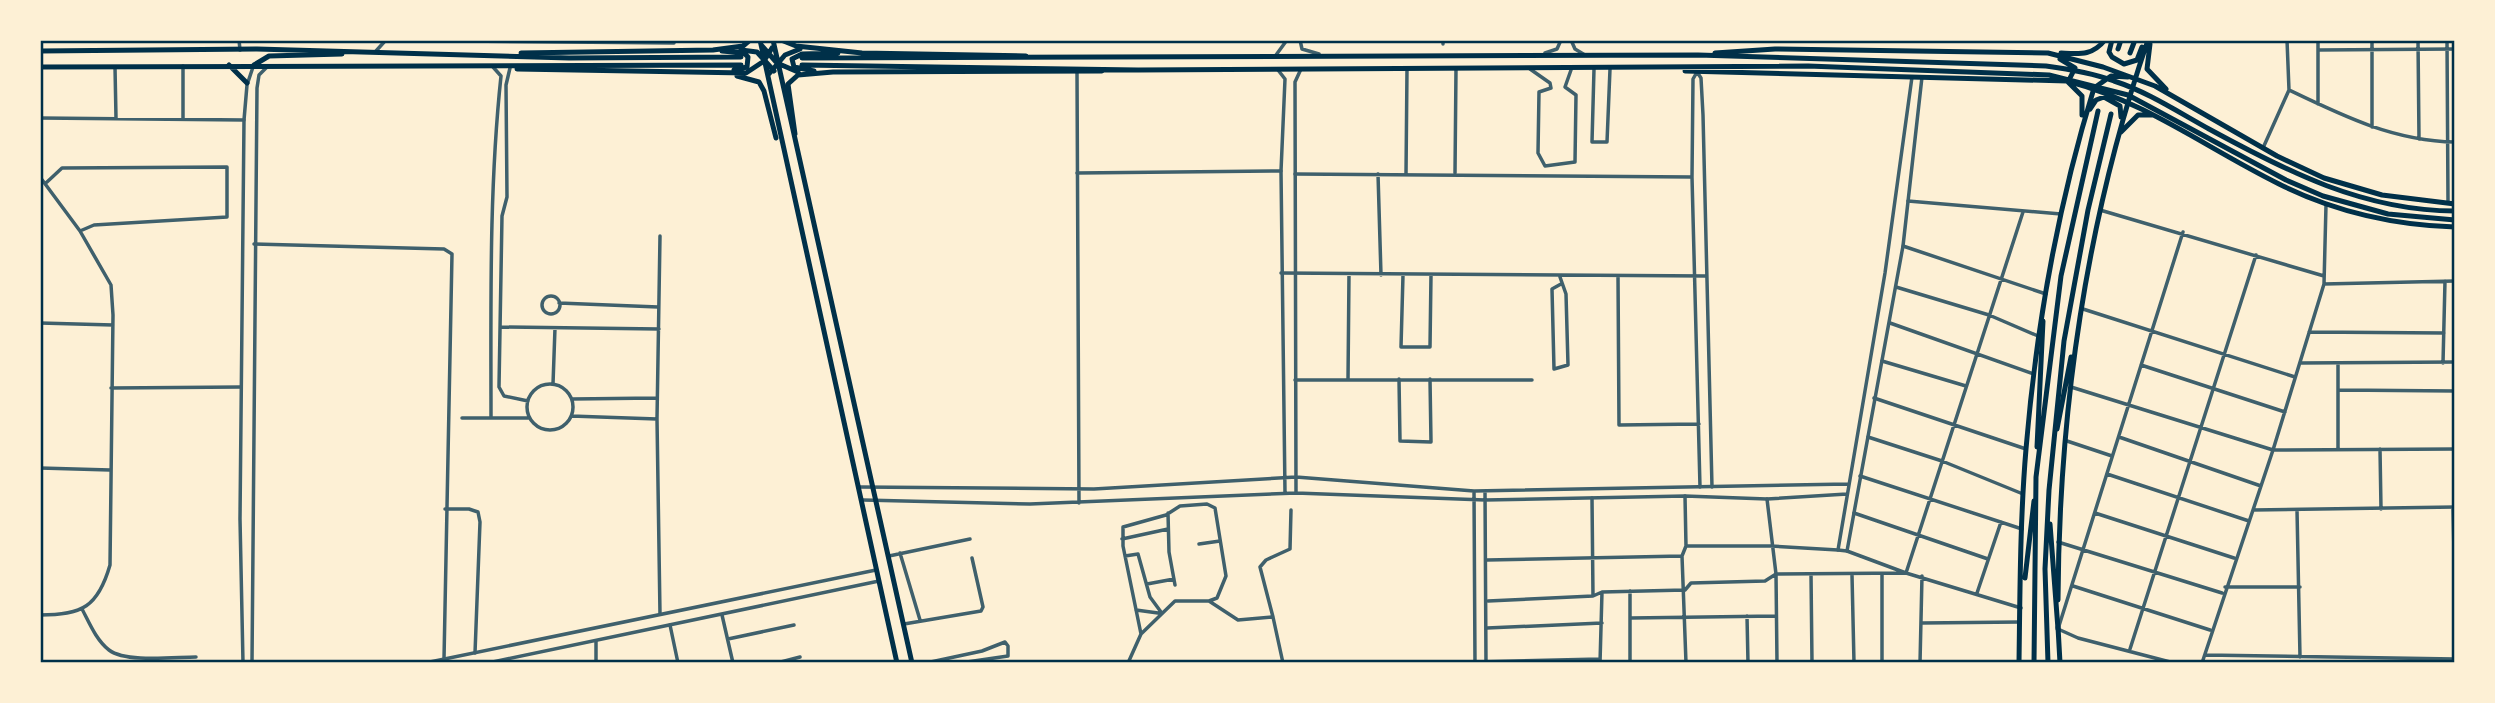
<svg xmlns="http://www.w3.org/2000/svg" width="2495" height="703" font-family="Roboto,sans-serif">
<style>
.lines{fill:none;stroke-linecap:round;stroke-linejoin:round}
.minor{stroke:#3f606c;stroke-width:3.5}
.tertiary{stroke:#3f606c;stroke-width:3.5}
.primary{stroke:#003049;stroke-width:5}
.motorway{stroke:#003049;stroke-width:5}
.neatline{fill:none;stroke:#003049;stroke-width:2.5}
</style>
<rect width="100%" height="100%" fill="#fdf0d5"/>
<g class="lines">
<path class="minor" d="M367,40L674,43
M1300,40L1302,49L1319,54
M2318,40V104
M2418,40L2419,139
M2447,40L2448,202
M1443,44V40
M2318,50L2455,49
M376,51L385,41
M115,67L116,118
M510,68L506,85L507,197L502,216L499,387L504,396L528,401
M1530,69L1550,83L1551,88L1539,92L1538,153L1545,166L1575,162L1576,95L1565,87L1571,70
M1594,69L1592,142H1607L1610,69
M1697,72L1693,79L1692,177L1700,487
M1697,72L1701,78L1703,115L1712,487
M2289,90C2343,116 2394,141 2455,142
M40,118L244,120
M183,119V66
M2372,127V40
M2263,148L2289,90L2287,40
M1077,173L1281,171
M1455,173L1456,69
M1295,174L1692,177
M1378,174L1381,275
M1406,174L1407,69
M40,177L80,231L111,285L113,315L110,565C98,607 82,615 40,615
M47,182L62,168L227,167V217L94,225L80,231
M1908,201L2061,214
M2100,210L2324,276
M254,244L444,249L452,254L444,659
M1903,246L2046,294
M1281,273L1706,276
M1403,275L1401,347H1430L1431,275
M1618,276L1619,425L1699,424
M1560,277L1566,294L1568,365L1554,369L1552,289L1561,284
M2324,284L2455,281
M1896,287L1989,315L2038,336
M542 305a9 9 0 1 1 18 0a9 9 0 1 1-18 0Z
M559,303L658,307
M2083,309L2295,377
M40,323L113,325
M1890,323L2034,374
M500,327L659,329
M2309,332L2444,333
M1882,361L1966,386
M2300,363L2455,362
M2443,363L2445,281
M2141,365L2285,412
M2338,365V448
M1399,379L1400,441L1431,442L1430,379
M1295,380H1532
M1348,380L1349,274
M527 407a23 23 0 1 1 46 0a23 23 0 1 1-46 0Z
M553,384L555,328
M2071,387L2273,450L2455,449
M111,388L241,387
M2338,390L2455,391
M1874,398L2026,449
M572,399L657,398
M571,416L657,419
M462,418H529
M491,418C491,303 489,189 501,76L493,67
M1868,437L1942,461L2023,494
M2119,437L2261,486
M2067,441L2112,456
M2380,449L2381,509
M40,468L110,470
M2107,474L2249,521
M1860,476L2022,529
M1685,496L1686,546L1682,556L1686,663
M1592,498L1593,596
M1767,499L1776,574L1777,663
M2453,507L2455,600
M445,509H469L478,512L480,522L475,653
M2253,510L2455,507
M2297,510L2300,657
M1168,513L1169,552L1175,585
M1854,513L1988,559
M2095,513L2234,558
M1122,539L1168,529
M2058,542L2222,593
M1199,544L1220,541
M1686,546H1771L1838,550
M1847,551L1906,573L2021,608
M900,553L920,620
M889,556L970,539
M1125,556L1138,554L1150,597L1161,612
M1487,560L1682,556
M1811,574L1812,663
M1882,574V663
M1852,575L1854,663
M1147,584L1174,579
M2073,586L2210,630
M2225,587H2300
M1977,593L2001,522
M1488,601L1593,596L1602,592L1685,590L1691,583L1765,581L1776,574L1906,573L2023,212
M82,609C89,622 96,640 109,650C126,663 175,657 196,657
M1136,610L1158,613
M660,614L657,419L660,236
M722,615L733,663
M1747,616L1748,663
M1273,617L1260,567L1266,560L1290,549L1291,510
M1631,618L1776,616
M1922,623L2020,622
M904,624L981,611L983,607L972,558
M670,625L678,663
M1487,628L1602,623
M1141,634L1175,601H1209L1238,620L1273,617L1283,663
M728,639L794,625
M596,641V663
M2130,649L2256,255
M2205,655L2455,659
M1475,662L1600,659
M777,663L800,657
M926,663L982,651L1005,642L1008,646V656L960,663
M1128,663L1141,634L1123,546V527L1166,515L1180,506L1207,504L1215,508L1226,576L1217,598L1209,601
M1600,663L1602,592
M1630,663V591
M1920,663L1922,576
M2174,663L2078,638L2058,629L2183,232
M2202,663L2273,450L2324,284L2326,205"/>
<path class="tertiary" d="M239,40L240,50
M1571,40L1575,49L1585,55
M1545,53L1557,49L1561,40
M1276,55L1287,40
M1278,70L1285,79L1281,171L1285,493
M1077,72L1079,503
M1912,77L1885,273L1838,550L1847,551L1903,246L1922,77
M860,487L1094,489L1296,477L1474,491L1848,484
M1474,491L1475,663
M1485,491L1486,663
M1296,493L1295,82L1301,69
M863,500L1030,504L1296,493L1485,500L1685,496L1767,499L1847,494
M243,663L240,519L244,120L247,85L253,67
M252,663L257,88L259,75L267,67
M425,663L876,570
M488,663L879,581"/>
<path class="primary" d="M760,40L897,663
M773,40L912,663
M781,40L796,46L862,53L1026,56
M2112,40L2109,52L2112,57L2124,64L2137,60L2142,47
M2150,44L2147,69L2166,89
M762,46L777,63L798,72
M741,50L757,52L774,71
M40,51L257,49L569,58L741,57
M722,51L744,53L748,57L747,67L734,70
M521,53L713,50L743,46L750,40
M1715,53L1775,49L2048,53L2103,67L2155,86L2277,156L2324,178L2382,195L2455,204
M2061,53C2080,54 2092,56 2105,40
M802,58L1698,55L2046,66C2069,69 2092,73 2114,81C2148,92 2178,112 2209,129C2286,171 2364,211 2455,211
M2060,59L2075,68L2069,80
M229,65L247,83
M254,65L269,56L342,54
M802,65L1138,70L1808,66L2049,75L2128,95L2286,180L2323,196L2388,214L2455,220
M40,67L741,65
M517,69L746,73L764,61L772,48
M814,71L794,67L792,59L802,54L838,53
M1685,71L2067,81C2147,102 2206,148 2279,184C2333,211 2394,225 2455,227
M768,75L785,55L800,49
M737,76L759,82L764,91L776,138
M2068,82L2082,96V115
M2090,109L2096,100L2104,97L2120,106L2121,117
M2121,132L2138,115H2153
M795,134L788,84L798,75L833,72L1102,71
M2057,429L2071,357
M2025,578L2034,501
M2058,600C2059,410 2086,221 2148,40
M2058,627L2060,663
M2019,663C2020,592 2020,520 2026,449C2036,328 2058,205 2094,88L2111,76L2128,77"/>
<path class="motorway" d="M2118,49L2121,40
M2130,53L2135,40
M2037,447L2043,321
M2050,524L2058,629
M2034,663L2036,477L2061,276L2098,111
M2048,663L2045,569L2049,490L2064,341L2088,210L2111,114"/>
</g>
<rect width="2495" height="703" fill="none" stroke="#fdf0d5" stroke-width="84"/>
<rect x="42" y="42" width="2411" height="619" class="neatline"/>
</svg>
